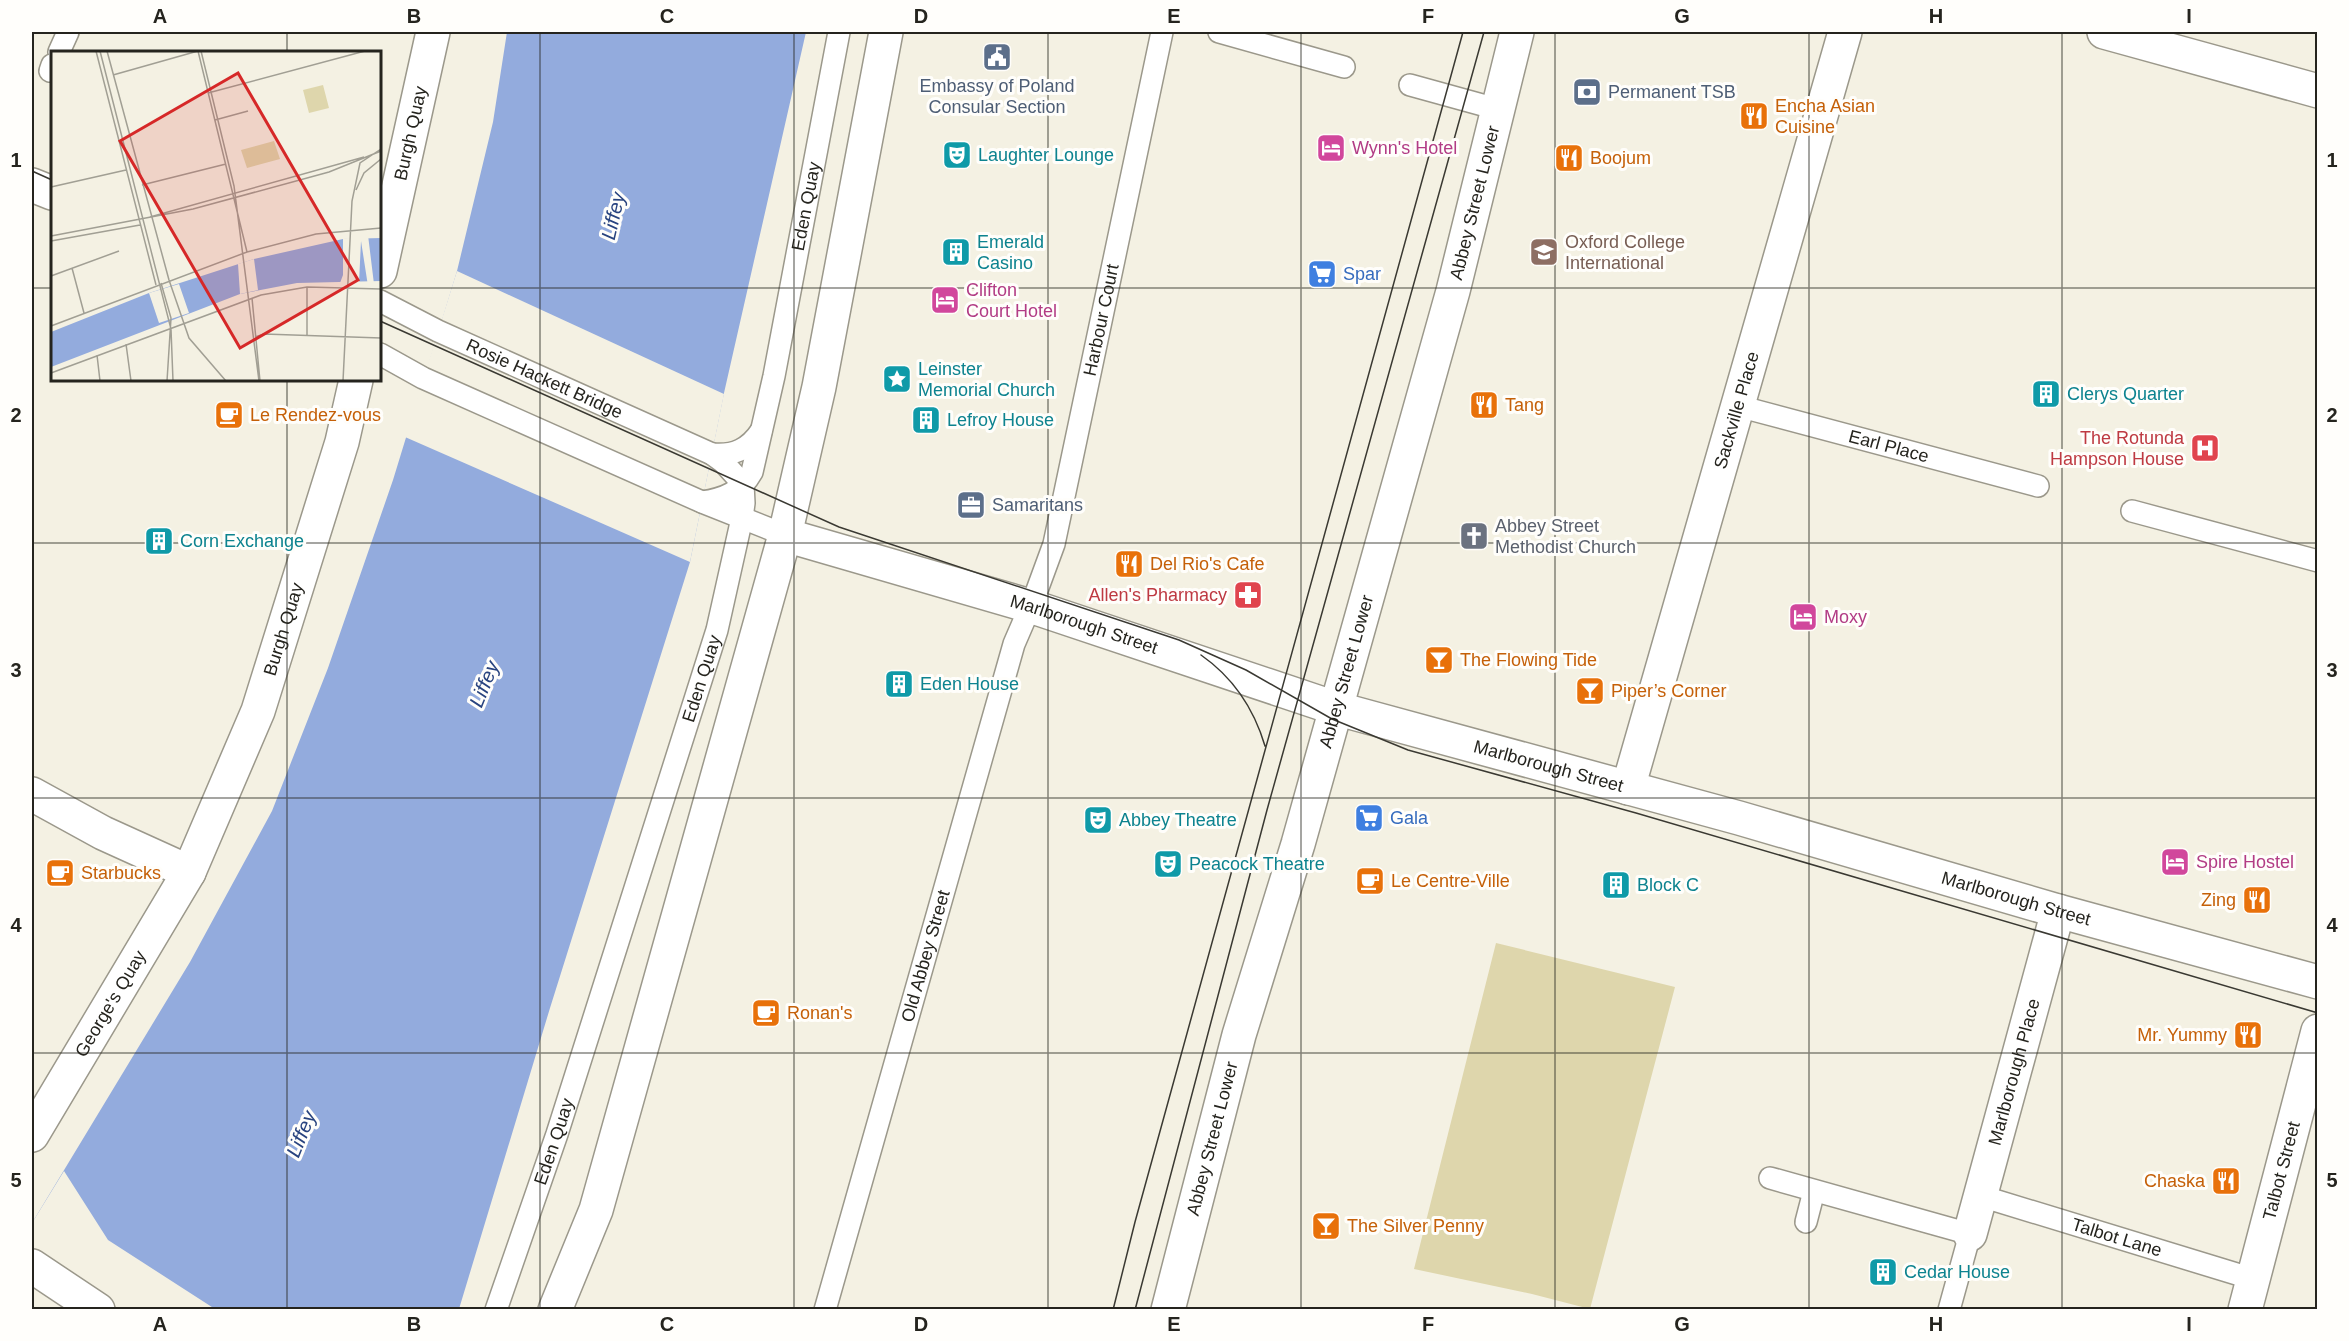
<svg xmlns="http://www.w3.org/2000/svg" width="2349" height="1341" font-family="Arial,sans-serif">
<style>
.green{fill:#ded6ac}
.water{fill:#93abdd}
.pier{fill:#f4f1e3}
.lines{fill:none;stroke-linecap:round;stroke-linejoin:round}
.service-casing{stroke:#9b988b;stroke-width:24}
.minor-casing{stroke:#9b988b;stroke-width:36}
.tertiary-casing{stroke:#9b988b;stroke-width:36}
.secondary-casing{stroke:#9b988b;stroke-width:36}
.service{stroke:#fff;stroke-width:21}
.minor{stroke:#fff;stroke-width:33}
.tertiary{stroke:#fff;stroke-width:33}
.secondary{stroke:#fff;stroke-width:33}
.tram{stroke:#3a3932;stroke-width:1.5}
.grid{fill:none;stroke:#25241e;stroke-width:1.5;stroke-opacity:0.55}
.labels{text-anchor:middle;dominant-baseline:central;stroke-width:6;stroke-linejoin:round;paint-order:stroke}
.service-label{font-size:18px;fill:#4e5e75;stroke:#fffefb;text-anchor:start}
.food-label{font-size:18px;fill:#c56008;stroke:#fffefb;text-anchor:start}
.street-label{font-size:18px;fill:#25241e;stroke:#fffefb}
.hotel-label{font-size:18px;fill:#b23c85;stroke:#fffefb;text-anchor:start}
.culture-label{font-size:18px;fill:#0d838f;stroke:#fffefb;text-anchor:start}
.education-label{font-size:18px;fill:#785e54;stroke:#fffefb;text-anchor:start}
.shop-label{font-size:18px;fill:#366cbe;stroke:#fffefb;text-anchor:start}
.health-label{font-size:18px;fill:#be3a42;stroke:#fffefb;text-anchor:end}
.worship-label{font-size:18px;fill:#5b616d;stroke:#fffefb;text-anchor:start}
.water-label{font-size:20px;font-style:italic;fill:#28437f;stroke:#fffefb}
.inset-road{fill:none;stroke:#a19f94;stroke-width:1.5}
.view{fill:#d62828;fill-opacity:0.15;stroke:#d62828;stroke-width:3}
.inset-edge{fill:none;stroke:#25241e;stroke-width:3}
.neatline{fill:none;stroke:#25241e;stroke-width:2}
.grid-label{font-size:20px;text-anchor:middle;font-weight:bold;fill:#25241e}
</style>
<rect width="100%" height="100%" fill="#f4f1e3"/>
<path class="green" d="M1496,943L1675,987L1590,1309L1532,1294L1414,1269Z"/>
<path class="water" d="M507,32H806L724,393L690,562L550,1008L459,1309H32V1223L190,962L272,811L328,668L393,480L457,271L493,122Z"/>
<path class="pier" d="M457,271L724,394L690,562L405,437Z
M64,1171L108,1240L215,1309L32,1310V1223Z"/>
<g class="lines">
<g class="service-casing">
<g id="service">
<path d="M1219,32L1344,67"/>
<path d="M59,52L68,32"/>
<path d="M50,71L52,65"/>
<path d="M1410,85L1497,109"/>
<path id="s1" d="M380,301L438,331L712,454L723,462L743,484"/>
<path d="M380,354L423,378L702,502L785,535"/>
<path id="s2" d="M1738,406L2038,486"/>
<path d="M712,454C734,456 749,449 761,431"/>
<path id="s3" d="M702,502C724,499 741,492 752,472L774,376L839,32"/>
<path d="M2132,511L2318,561"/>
<path d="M1770,1178L1970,1234L1949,1310"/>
<path id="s4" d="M1981,1196L2253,1279"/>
<path d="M1806,1222L1814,1191"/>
<path id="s5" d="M496,1310L557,1134L717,630L742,518L744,503L743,484"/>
<path id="s6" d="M825,1310L1014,644L1036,593L1054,544L1162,32"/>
</g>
</g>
<g class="minor-casing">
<g id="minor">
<path d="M32,185L52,193"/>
<path id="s7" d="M785,535L1030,606L1335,708L1739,818L2058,911L2318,982"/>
<path id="s8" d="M1628,788L1845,32"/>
<path d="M32,794L103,833L189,872"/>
<path id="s9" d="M1970,1234L2058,911"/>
<path id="s10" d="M1168,1310L1239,1035L1298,844L1453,291L1517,32"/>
<path id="s11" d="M2245,1310L2318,1031"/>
</g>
</g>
<g class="tertiary-casing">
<path id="tertiary" d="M2104,32L2318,91"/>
</g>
<g class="secondary-casing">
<g id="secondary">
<path id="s12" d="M380,271L433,32"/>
<path id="s13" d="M32,1135L189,872L258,711L342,442L356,380"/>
<path d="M32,1266L98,1310"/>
<path d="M555,1310L596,1210L785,535L819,387L886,32"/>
</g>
</g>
<use href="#service" class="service"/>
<use href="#minor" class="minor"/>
<use href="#tertiary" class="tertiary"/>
<use href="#secondary" class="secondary"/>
<path class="tram" d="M32,171L52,180
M380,321L839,527L1179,640L1246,670L1332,719L1408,750L1636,813L2318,1013
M1201,655C1234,678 1254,709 1265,746
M1113,1310L1135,1222L1463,32
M1135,1310L1267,810L1484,32"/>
</g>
<path class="grid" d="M287,32V52M540,32V1310M794,32V1310M1048,32V1310M1301,32V1310M1555,32V1310M1809,32V1310M2062,32V1310M32,288H52M380,288H2318M287,380V1310M32,543H2318M32,798H2318M32,1053H2318"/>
<defs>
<g id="civic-square" transform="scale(1.5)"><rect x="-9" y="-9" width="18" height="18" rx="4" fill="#5c6f8a" stroke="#fffefb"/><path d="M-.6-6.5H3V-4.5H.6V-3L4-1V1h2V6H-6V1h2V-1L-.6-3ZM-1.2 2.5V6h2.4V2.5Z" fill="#fff"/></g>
<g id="bank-square" transform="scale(1.5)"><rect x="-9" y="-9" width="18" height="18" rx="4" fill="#5c6f8a" stroke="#fffefb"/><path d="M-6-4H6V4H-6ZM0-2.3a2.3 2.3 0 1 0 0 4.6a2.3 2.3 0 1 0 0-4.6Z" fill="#fff"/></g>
<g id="restaurant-square" transform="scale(1.5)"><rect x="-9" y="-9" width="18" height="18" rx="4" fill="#e8710a" stroke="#fffefb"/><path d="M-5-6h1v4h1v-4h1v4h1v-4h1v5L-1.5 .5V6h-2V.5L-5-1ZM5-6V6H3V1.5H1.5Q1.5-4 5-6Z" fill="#fff"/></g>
<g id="hotel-square" transform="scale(1.5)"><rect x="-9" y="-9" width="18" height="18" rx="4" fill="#d1479c" stroke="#fffefb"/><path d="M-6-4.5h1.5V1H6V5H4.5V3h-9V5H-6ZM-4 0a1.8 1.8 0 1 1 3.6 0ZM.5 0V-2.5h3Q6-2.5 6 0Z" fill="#fff"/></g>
<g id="theatre-square" transform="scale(1.5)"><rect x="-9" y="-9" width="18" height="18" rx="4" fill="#0f9aa8" stroke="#fffefb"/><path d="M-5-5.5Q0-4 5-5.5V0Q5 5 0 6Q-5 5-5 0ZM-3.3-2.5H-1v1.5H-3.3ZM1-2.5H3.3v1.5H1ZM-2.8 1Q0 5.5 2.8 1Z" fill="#fff"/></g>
<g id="building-square" transform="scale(1.5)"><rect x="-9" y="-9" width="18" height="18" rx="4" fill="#0f9aa8" stroke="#fffefb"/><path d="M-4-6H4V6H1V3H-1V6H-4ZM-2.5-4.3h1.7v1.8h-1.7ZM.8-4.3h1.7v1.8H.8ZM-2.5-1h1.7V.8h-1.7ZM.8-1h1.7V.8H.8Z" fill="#fff"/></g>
<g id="university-square" transform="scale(1.5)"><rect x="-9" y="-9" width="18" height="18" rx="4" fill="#8d6e63" stroke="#fffefb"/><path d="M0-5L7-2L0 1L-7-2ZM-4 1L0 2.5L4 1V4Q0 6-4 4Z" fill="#fff"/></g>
<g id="supermarket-square" transform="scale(1.5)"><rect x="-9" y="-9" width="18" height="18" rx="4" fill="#3f7fe0" stroke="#fffefb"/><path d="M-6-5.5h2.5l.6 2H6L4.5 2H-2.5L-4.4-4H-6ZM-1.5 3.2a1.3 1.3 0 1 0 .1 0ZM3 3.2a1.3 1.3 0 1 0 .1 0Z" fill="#fff"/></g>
<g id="sight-square" transform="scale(1.5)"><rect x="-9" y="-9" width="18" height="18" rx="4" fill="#0f9aa8" stroke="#fffefb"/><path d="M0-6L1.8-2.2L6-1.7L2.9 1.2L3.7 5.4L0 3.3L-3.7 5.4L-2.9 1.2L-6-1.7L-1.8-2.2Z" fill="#fff"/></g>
<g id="cafe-square" transform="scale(1.5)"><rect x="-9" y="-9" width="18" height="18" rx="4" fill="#e8710a" stroke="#fffefb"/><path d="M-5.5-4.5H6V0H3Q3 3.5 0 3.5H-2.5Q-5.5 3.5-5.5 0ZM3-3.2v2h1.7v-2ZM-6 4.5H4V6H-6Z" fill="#fff"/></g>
<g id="hospital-square" transform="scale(1.5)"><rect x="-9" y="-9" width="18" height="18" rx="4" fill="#e0444e" stroke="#fffefb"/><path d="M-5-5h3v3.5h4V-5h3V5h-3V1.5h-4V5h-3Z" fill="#fff"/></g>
<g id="office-square" transform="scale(1.5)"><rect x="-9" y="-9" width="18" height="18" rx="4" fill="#5c6f8a" stroke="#fffefb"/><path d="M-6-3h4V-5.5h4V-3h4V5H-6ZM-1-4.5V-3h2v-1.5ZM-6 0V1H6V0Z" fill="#fff"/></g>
<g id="church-square" transform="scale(1.5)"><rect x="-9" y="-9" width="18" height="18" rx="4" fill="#6b7280" stroke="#fffefb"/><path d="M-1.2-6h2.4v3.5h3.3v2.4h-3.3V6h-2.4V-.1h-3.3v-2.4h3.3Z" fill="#fff"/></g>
<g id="pharmacy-square" transform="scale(1.5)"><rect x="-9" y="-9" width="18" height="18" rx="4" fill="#e0444e" stroke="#fffefb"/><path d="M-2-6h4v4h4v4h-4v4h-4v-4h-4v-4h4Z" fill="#fff"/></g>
<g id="bar-square" transform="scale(1.5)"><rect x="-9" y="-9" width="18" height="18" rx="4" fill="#e8710a" stroke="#fffefb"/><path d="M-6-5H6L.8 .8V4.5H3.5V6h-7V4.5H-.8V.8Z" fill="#fff"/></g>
</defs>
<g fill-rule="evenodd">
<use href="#civic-square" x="997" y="57"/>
<use href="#bank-square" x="1587" y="92"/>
<use href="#restaurant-square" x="1754" y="116"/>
<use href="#hotel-square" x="1331" y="148"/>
<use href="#theatre-square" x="957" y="155"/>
<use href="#restaurant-square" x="1569" y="158"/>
<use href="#building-square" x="956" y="252"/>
<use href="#university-square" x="1544" y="252"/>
<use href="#supermarket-square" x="1322" y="274"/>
<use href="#hotel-square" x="945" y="300"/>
<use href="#sight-square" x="897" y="379"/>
<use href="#building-square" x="2046" y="394"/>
<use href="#restaurant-square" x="1484" y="405"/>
<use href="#cafe-square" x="229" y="415"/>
<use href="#building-square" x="926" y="420"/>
<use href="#hospital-square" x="2205" y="448"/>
<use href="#office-square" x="971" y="505"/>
<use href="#church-square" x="1474" y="536"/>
<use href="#building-square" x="159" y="541"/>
<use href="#restaurant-square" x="1129" y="564"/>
<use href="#pharmacy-square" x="1248" y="595"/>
<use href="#hotel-square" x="1803" y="617"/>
<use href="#bar-square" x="1439" y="660"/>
<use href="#building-square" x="899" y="684"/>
<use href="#bar-square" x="1590" y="691"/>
<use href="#supermarket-square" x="1369" y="818"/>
<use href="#theatre-square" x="1098" y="820"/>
<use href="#hotel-square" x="2175" y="862"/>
<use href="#theatre-square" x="1168" y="864"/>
<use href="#cafe-square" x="60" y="873"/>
<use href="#cafe-square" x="1370" y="881"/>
<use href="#building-square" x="1616" y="885"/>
<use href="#restaurant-square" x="2257" y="900"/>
<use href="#cafe-square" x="766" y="1013"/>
<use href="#restaurant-square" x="2248" y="1035"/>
<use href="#restaurant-square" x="2226" y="1181"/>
<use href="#bar-square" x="1326" y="1226"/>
<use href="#building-square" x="1883" y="1272"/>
</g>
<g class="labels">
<g class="service-label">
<text x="997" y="86" text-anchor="middle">Embassy of Poland<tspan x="997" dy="21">Consular Section</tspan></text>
<text x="1608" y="92">Permanent TSB</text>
<text x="992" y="505">Samaritans</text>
</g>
<g class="food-label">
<text x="1775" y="106">Encha Asian<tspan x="1775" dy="21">Cuisine</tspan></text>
<text x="1590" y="158">Boojum</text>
<text x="1505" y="405">Tang</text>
<text x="250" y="415">Le Rendez-vous</text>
<text x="1150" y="564">Del Rio's Cafe</text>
<text x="1460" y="660">The Flowing Tide</text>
<text x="1611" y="691">Piper’s Corner</text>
<text x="81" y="873">Starbucks</text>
<text x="1391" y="881">Le Centre-Ville</text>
<text x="2236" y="900" text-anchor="end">Zing</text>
<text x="787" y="1013">Ronan's</text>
<text x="2227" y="1035" text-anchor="end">Mr. Yummy</text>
<text x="2205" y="1181" text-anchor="end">Chaska</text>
<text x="1347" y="1226">The Silver Penny</text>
</g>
<g class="street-label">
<text stroke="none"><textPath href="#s12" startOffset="141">Burgh Quay</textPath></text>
<text stroke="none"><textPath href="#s10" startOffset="1149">Abbey Street Lower</textPath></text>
<text stroke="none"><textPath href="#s3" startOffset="332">Eden Quay</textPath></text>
<text stroke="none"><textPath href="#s6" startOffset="1029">Harbour Court</textPath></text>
<text stroke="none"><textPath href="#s1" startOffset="182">Rosie Hackett Bridge</textPath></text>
<text stroke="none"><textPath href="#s8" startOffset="393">Sackville Place</textPath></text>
<text stroke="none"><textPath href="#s2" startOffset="156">Earl Place</textPath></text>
<text stroke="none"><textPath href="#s7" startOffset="312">Marlborough Street</textPath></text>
<text stroke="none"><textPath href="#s13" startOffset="567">Burgh Quay</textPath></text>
<text stroke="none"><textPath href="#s10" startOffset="663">Abbey Street Lower</textPath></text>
<text stroke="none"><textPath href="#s5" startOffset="664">Eden Quay</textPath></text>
<text stroke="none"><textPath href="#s7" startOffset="798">Marlborough Street</textPath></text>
<text stroke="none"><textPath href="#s7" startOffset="1284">Marlborough Street</textPath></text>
<text stroke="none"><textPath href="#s6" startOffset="368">Old Abbey Street</textPath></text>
<text stroke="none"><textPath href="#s13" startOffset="153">George's Quay</textPath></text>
<text stroke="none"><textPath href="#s9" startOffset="168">Marlborough Place</textPath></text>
<text stroke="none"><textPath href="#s10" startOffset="177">Abbey Street Lower</textPath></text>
<text stroke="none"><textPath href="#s5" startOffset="178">Eden Quay</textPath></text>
<text stroke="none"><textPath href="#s11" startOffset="144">Talbot Street</textPath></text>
<text stroke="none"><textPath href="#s4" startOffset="142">Talbot Lane</textPath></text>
</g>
<g class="hotel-label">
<text x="1352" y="148">Wynn's Hotel</text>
<text x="966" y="290">Clifton<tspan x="966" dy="21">Court Hotel</tspan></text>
<text x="1824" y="617">Moxy</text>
<text x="2196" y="862">Spire Hostel</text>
</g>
<g class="culture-label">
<text x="978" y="155">Laughter Lounge</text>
<text x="977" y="242">Emerald<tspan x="977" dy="21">Casino</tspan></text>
<text x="918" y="369">Leinster<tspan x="918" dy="21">Memorial Church</tspan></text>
<text x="2067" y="394">Clerys Quarter</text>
<text x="947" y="420">Lefroy House</text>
<text x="180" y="541">Corn Exchange</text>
<text x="920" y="684">Eden House</text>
<text x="1119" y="820">Abbey Theatre</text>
<text x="1189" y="864">Peacock Theatre</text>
<text x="1637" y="885">Block C</text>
<text x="1904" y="1272">Cedar House</text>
</g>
<g class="education-label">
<text x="1565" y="242">Oxford College<tspan x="1565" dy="21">International</tspan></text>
</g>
<g class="shop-label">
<text x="1343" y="274">Spar</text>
<text x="1390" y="818">Gala</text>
</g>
<g class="health-label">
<text x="2184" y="438">The Rotunda<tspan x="2184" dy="21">Hampson House</tspan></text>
<text x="1227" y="595">Allen's Pharmacy</text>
</g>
<g class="worship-label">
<text x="1495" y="526">Abbey Street<tspan x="1495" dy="21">Methodist Church</tspan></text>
</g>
<g class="water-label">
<text transform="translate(613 216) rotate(-77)">Liffey</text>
<text transform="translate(484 684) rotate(-68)">Liffey</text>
<text transform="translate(301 1134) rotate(-68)">Liffey</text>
</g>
</g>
<g transform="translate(51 51)">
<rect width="330" height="330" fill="#f4f1e3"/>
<path d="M272,34L278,57L258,62L252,39ZM223,90L229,108L196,117L190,99Z" fill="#ded6ac"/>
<path d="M330,187V230L246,232L189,243L0,316V281L98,242L203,208L292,188Z" fill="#93abdd"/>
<path d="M317,184L323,233L317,235L310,190L308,232H289L292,224V188ZM203,208L207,239L189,243L187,213ZM128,233L138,262L108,272L98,242Z" fill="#f4f1e3"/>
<path class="inset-road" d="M45,0L105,234M49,0L120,278L122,330M56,0L118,229M147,0L196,201M150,0L183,135L208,330M62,24L147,0M157,42L314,0M164,69L197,60M91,134L175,113M0,136L75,119M305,139L313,122L330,108M99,166L313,106M0,185L142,158L278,121L330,100M0,190L89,174M21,217L33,262M0,225L68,200M118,229L138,287L175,330M110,232L120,267L116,330M256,236V284M201,247L209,330M0,275L196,201L265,183L330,177M204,286L213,283L330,287M75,293L80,330M46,304L49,330M0,322L210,244L256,236L330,238M292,330L301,150L309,112L330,98"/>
<path class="view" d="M187,22L307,229L189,297L69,90Z"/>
<rect width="330" height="330" class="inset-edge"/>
</g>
<rect width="2349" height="1341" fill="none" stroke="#fffefb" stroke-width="66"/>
<rect x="33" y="33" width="2283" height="1275" class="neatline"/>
<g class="grid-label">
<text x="160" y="23">A</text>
<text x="414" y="23">B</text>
<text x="667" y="23">C</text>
<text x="921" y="23">D</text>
<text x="1174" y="23">E</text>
<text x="1428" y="23">F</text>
<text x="1682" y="23">G</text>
<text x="1936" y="23">H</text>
<text x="2189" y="23">I</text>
<text x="16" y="167">1</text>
<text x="2332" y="167">1</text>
<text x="16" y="422">2</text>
<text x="2332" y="422">2</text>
<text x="16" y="677">3</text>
<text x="2332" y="677">3</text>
<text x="16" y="932">4</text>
<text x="2332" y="932">4</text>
<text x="16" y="1187">5</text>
<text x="2332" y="1187">5</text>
<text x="160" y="1331">A</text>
<text x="414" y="1331">B</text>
<text x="667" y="1331">C</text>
<text x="921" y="1331">D</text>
<text x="1174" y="1331">E</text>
<text x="1428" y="1331">F</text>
<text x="1682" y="1331">G</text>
<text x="1936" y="1331">H</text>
<text x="2189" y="1331">I</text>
</g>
</svg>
